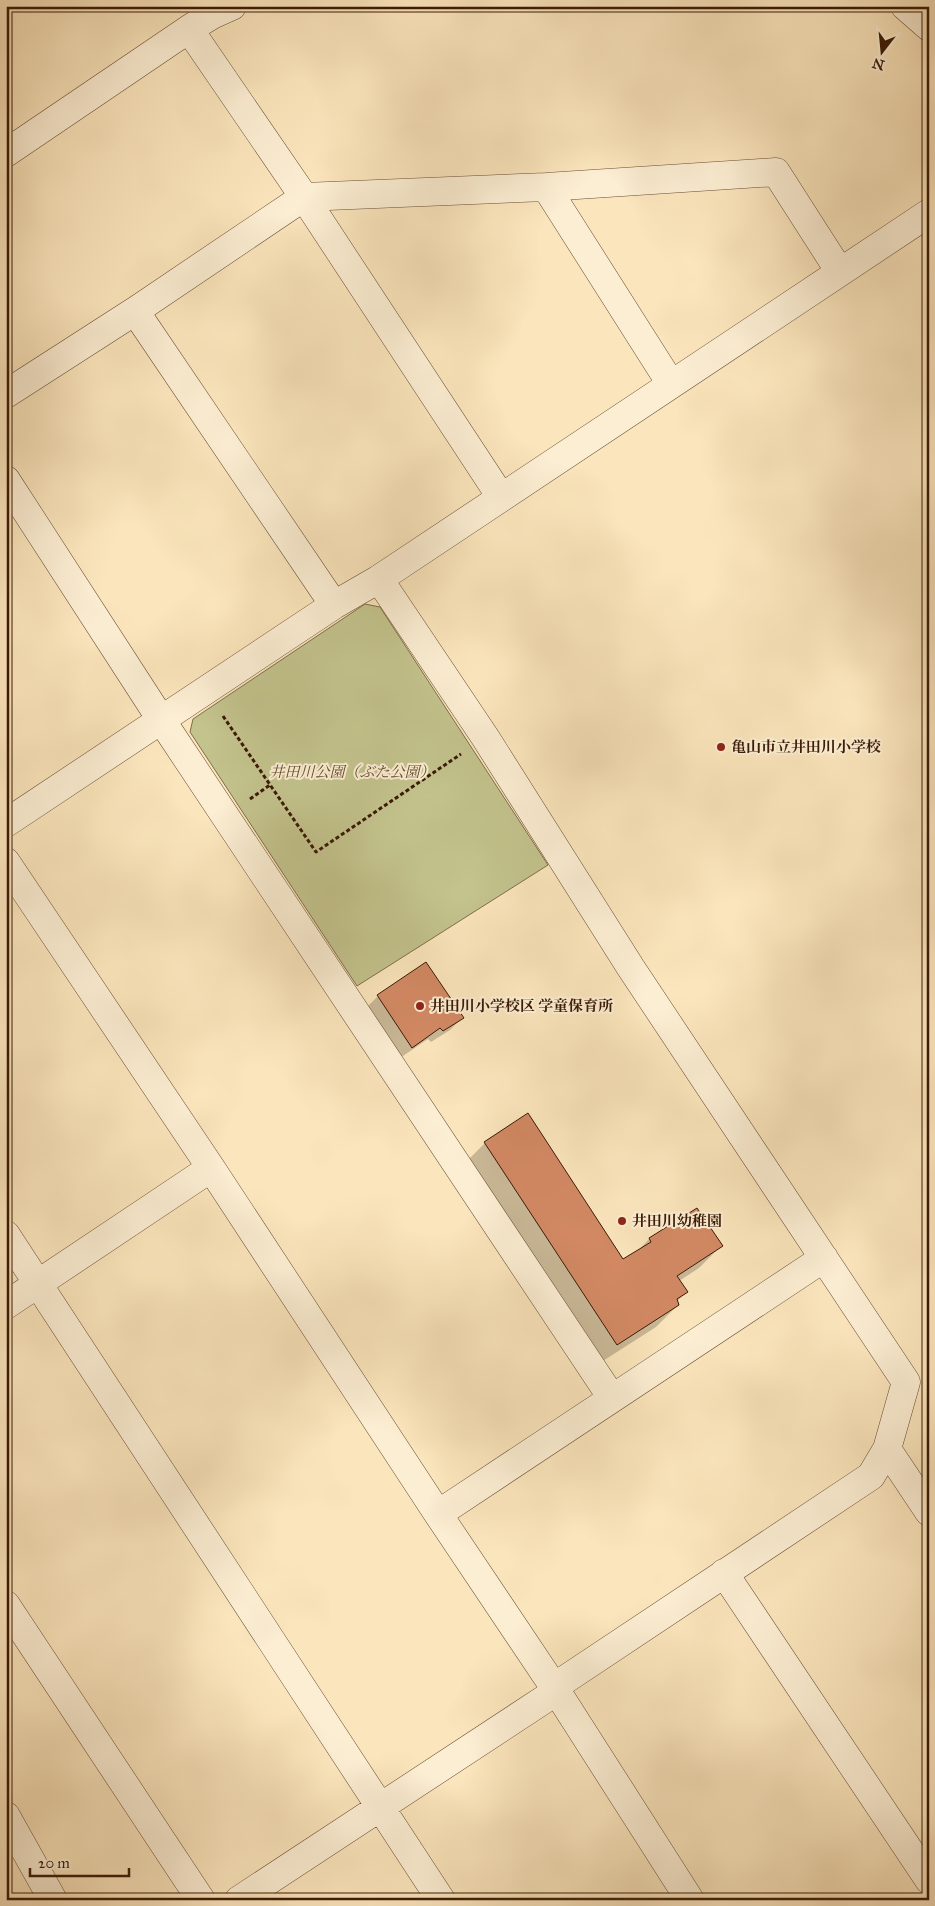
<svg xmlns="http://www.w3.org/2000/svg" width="935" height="1906" font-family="'IM FELL Great Primer','Noto Serif JP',serif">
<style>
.green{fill:#c3c38d;stroke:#7e6e4a}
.shadow{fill:#0003}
.building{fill:#d28964;stroke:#3a1a07}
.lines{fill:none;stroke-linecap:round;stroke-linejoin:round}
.minor-casing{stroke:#6a4d34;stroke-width:29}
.path{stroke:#3a1a07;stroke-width:3;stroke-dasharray:4 2.5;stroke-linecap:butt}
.minor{stroke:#fceed3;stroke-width:28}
.poi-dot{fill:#8f2418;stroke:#fceed3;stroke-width:2}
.labels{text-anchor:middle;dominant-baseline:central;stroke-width:4;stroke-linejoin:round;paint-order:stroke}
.poi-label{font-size:15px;font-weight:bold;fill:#3a1a07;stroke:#fceed3;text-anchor:start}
.park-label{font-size:15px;font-style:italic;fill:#634d2f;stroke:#fceed3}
</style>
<rect width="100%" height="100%" fill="#fbe5bc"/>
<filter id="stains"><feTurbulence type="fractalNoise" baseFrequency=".004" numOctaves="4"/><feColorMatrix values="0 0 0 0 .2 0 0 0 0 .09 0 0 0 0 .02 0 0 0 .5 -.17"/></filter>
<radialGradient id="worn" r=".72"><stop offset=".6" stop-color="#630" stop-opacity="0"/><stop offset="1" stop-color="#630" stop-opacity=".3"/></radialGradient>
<path class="green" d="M365,604L380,607L548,865L357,986L190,732L193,719Z"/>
<path class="shadow" d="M378,996L462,1018L450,1030L431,1042L428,1039L400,1058L366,1008Z
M485,1143L622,1261L635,1254L649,1239L721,1246L699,1268L679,1281L687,1292L676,1302L678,1305L656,1327L595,1366L463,1165Z"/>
<path class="building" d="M426,962L464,1018L443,1031L440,1028L412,1048L377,995Z
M528,1113L623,1259L651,1242L649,1238L697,1208L723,1246L677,1276L688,1292L677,1299L679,1305L617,1345L484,1142Z"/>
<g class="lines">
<g class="minor-casing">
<path id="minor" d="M905,6L929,27
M189,29L304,197L501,497
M6,153L189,29L212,15L232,6
M546,187L671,384
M135,311L304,197L546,187L776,172L840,272
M6,394L135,311L334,605
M6,480L162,721L612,1398
M379,579L485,737L631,968L906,1382L887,1449L929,1512
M6,823L334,605L379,579L929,213
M6,862L211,1168L438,1514L554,1687L690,1900
M6,1235L441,1900
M6,1305L211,1168
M438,1514L824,1258
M724,1573L929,1880
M6,1605L201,1900
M554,1687L871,1476L887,1449
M6,1816L53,1900
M239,1900L557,1691"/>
</g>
<path class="path" d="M223,716L316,852L461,754
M250,799L270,785"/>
<use href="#minor" class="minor"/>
</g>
<g class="poi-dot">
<circle cx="721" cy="747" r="5"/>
<circle cx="420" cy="1006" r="5"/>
<circle cx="622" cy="1221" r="5"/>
</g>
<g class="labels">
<g class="poi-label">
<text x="731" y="747">亀山市立井田川小学校</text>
<text x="430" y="1006">井田川小学校区 学童保育所</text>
<text x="632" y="1221">井田川幼稚園</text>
</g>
<g class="park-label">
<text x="352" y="772">井田川公園（ぶた公園）</text>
</g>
</g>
<rect width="935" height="1906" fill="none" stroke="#fbe5bc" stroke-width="25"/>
<rect x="8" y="8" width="920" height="1891" fill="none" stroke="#3a1a07" stroke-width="2.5"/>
<rect x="12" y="12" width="910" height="1881" fill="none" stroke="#3a1a07"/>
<g transform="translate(882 52) rotate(196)" stroke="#fceed3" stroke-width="4" paint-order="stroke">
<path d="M0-4L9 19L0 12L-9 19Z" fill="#3a1a07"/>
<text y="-8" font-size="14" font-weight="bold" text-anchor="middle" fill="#3a1a07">N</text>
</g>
<path d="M30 1868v8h99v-8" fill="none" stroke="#3a1a07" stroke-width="2.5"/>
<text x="38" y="1868" font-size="15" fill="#3a1a07" stroke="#fceed3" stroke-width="4" paint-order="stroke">20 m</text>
<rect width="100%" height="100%" filter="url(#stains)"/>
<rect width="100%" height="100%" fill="url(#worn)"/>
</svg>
